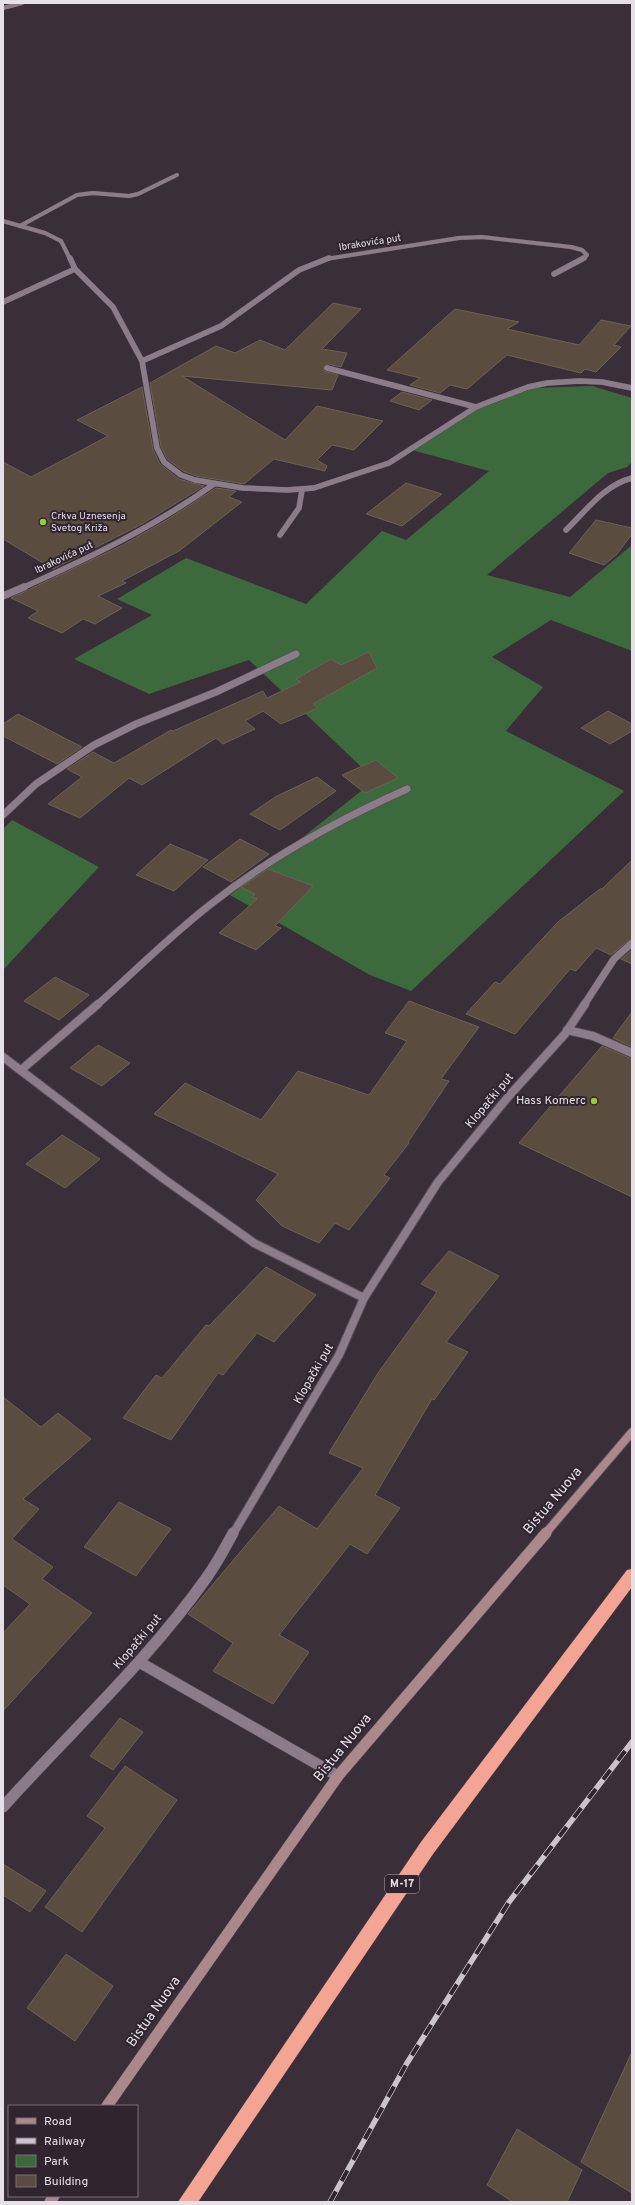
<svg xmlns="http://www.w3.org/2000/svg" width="635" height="2205" font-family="Overpass,sans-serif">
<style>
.green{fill:#3c6a3c}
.building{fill:#5a4c3f;stroke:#6e6053}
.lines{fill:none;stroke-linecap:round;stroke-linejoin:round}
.lane-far2-casing{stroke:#544a54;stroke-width:4.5}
.lane-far1-casing{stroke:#544a54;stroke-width:6}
.lane-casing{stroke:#544a54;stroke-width:12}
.street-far4-casing{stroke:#544a54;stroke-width:4.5}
.street-far3-casing{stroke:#544a54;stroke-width:6}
.street-far2-casing{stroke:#544a54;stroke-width:8}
.street-far1-casing{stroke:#544a54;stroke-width:10}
.street-casing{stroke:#544a54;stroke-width:12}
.secondary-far1-casing{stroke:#544a54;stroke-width:10}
.secondary-casing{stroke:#544a54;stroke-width:12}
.highway-casing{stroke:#544a54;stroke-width:1}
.lane-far2{stroke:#8c7c8a;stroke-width:4}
.lane-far1{stroke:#8c7c8a;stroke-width:5.5}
.lane{stroke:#8c7c8a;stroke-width:11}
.street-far4{stroke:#8c7c8a;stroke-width:4}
.street-far3{stroke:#8c7c8a;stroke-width:5.5}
.street-far2{stroke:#8c7c8a;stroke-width:7}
.street-far1{stroke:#8c7c8a;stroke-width:8}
.street{stroke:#8c7c8a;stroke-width:11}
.secondary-far1{stroke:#ab888c;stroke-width:8}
.secondary{stroke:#ab888c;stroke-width:11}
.highway{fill:#f4a492;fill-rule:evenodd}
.rail-casing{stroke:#ccc4cc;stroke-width:5.5}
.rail{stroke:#30242f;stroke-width:4;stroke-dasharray:12;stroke-linecap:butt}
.poi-dot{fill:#93cc3d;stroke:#30242f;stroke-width:1.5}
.labels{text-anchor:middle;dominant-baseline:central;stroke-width:4;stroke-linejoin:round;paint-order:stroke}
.far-street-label{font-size:10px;fill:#e7dfe7;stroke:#30242f}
.far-poi-label{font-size:10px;fill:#e7dfe7;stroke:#30242f;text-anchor:start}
.shield{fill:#30242f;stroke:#b0a7b0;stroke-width:1}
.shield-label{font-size:11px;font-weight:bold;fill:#e7dfe7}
.street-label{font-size:12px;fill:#e7dfe7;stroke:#30242f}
.poi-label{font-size:12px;fill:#e7dfe7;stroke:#30242f;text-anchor:end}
.near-street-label{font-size:14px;fill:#e7dfe7;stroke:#30242f}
</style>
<rect width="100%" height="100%" fill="#3a2e39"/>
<path class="green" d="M592,386L632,398V462L627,467L608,473L487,575L570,597L632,545V651L551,620L492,657L543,687L506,731L624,791L411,991L370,975L230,895L375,780L249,660L149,694L74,659L152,615L117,599L186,558L306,604L382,531L406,540L489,471L408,449L487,403L534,388Z
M12,820L99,867L3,970V829Z"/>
<path class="building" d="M333,303L361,309L322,349L347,353L341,367L328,364L323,367L324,371L338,375L332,390L182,376L285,440L317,406L383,421L354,450L332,445L317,460L327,466L325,471L274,459L244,484L196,476L183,471L167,459L161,447L150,383L216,346L235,353L260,340L285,350Z
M455,309L519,322L507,329L579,345L601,320L631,326L614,345L621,347L596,372L585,369L581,373L507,355L467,389L450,385L440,393L410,385L420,378L387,370Z
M142,387L153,449L160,464L179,479L204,486L142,524L53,569L3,539V462L31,477L108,436L77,420Z
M402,392L432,400L419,410L390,401Z
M406,483L442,494L402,526L366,514Z
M216,488L236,491L229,497L242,502L179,551L122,581L126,583L98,596L122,608L95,624L83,619L62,633L28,618L38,611L11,598L123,545L170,518Z
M596,520L632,528V534L617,554L604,565L569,553Z
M369,652L377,668L313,704L318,708L281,724L263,711L245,721L255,729L223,744L216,738L142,785L129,778L80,818L48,804L82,777L67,769L93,752L114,763L171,730L173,731L263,691L267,698L301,682L296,679L331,659L341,665Z
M608,711L632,724V731L610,744L581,728Z
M18,714L82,747L57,764L3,736V724Z
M376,760L398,778L365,793L342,775Z
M317,777L336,791L280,830L250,814L277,796Z
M240,839L269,854L231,882L203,867Z
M170,844L208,860L174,891L136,875Z
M632,860V938L611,955L596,948L576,971L570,969L515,1034L466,1014L495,982L500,984L559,921L600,889H602Z
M268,869L313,886L275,926L281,928L256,950L219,933L257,899L252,897L255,894L241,887Z
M632,950V964L621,959Z
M55,977L89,995L59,1020L24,1001Z
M409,1001L479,1027L441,1079L449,1081L408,1142L409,1143L384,1175L390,1178L349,1230L335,1223L319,1243L282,1226L256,1200L278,1174L154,1114L185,1083L261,1120L298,1071L369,1095L407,1041L385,1033Z
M632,1012V1047L613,1038Z
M98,1045L130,1063L102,1086L70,1068Z
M602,1046L632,1059V1197L519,1143Z
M62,1135L100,1159L65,1188L26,1164Z
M449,1251L499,1276L446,1342L468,1352L434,1400L432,1399L375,1495L400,1508L367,1554L350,1544L279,1635L309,1652L273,1704L213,1671L233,1643L188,1614L279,1506L317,1529L363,1468L329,1453L378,1373L437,1292L421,1284Z
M266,1267L316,1295L274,1342L257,1333L223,1375L218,1373L171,1440L123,1418L156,1375L162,1378L206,1325L209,1326Z
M3,1397L41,1427L58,1413L91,1439L23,1499L39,1509L12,1539L53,1567L42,1579L92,1613L3,1711V1633L30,1604L3,1585Z
M119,1502L171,1529L136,1576L84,1547Z
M120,1718L143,1732L113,1770L90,1756Z
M125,1766L177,1800L82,1932L45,1907L105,1828L87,1816Z
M3,1864L46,1891L30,1912L3,1895Z
M66,1954L113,1986L75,2041L27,2008Z
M632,2052V2193L581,2162Z
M517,2129L582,2170L567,2202H513L487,2185Z"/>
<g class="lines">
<g class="lane-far2-casing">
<path id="lane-far2" d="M20,226L77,195L93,193L129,196L138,194L177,175"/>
</g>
<g class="lane-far1-casing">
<path id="lane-far1" d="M327,368L476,407
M280,535L299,508L302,490"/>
</g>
<g class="lane-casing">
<path id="lane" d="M139,1662L338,1776"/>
</g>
<g class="street-far4-casing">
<path id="street-far4" d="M3,8L22,3
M3,221L45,233L61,241L70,259
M326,259L459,238L482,237L571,247L582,250L587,255L583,259"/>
</g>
<g class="street-far3-casing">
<path id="street-far3" d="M70,258L75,269L113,307L142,361L157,448L164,462L181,475L195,480L243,488L287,490L314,488L389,463L476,407L528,387L547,383L579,381L602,382L632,388
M554,274L584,258
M3,302L75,269
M142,361L221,326L299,270L329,258
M566,530C586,511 604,485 632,478
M22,588C89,558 154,527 214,484"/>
</g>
<g class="street-far2-casing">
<path id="street-far2" d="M3,596L24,587
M3,815L36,784L94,745L136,724L216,692L296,654
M97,1005C135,971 171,935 211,904C270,857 338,820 407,789
M584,1005L614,959L632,943"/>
</g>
<g class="street-far1-casing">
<path id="street-far1" d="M567,1030L593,1036L632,1053
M3,1057L164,1179L254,1243L364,1298
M21,1070L98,1004
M233,1534L339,1355L364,1298L438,1182L508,1097L565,1034L585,1004"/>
</g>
<g class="street-casing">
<path id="street" d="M3,1807C71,1731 148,1661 207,1577C217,1563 225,1548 233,1533"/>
</g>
<g class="secondary-far1-casing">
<path id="secondary-far1" d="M545,1534L632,1432"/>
</g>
<g class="secondary-casing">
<path id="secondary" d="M107,2106L338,1776L546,1533
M50,2202L54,2196"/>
</g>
<g class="highway-casing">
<path id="highway" d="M632,1569V1587L433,1854L198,2202H178L421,1842L627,1570Z"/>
</g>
<use href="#lane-far2" class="lane-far2"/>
<use href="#lane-far1" class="lane-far1"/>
<use href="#lane" class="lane"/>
<use href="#street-far4" class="street-far4"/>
<use href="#street-far3" class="street-far3"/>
<use href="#street-far2" class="street-far2"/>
<use href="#street-far1" class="street-far1"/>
<use href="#street" class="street"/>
<use href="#secondary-far1" class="secondary-far1"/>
<use href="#secondary" class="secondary"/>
<use href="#highway" class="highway"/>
<g class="rail-casing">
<path id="rail" d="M330,2202L407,2063L509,1902L632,1742"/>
</g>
<use href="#rail" class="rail"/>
</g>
<g class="poi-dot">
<circle cx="43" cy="522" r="4"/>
<circle cx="594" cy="1101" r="4"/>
</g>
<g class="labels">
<g class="far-street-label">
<text transform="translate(370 243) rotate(-9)">Ibrakovića put</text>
<text transform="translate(64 558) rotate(-25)">Ibrakovića put</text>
</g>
<g class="far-poi-label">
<text x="51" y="516">Crkva Uznesenja<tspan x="51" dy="12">Svetog Križa</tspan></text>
</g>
<rect class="shield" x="385" y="1875" width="34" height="18" rx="3"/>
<g class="shield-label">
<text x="402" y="1884">M-17</text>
</g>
<g class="street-label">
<text transform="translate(490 1101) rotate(-50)">Klopački put</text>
<text transform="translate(314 1374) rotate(-60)">Klopački put</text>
<text transform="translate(138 1642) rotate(-50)">Klopački put</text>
</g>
<g class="poi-label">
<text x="586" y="1101">Hass Komerc</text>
</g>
<g class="near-street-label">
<text transform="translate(553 1501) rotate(-50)">Bistua Nuova</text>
<text transform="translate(343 1748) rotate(-51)">Bistua Nuova</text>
<text transform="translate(154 2012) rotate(-55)">Bistua Nuova</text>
</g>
</g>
<rect width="635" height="2205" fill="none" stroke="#e7dfe7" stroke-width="8"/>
<rect x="8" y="2105" width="130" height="92" fill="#30242f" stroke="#796f79"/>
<rect x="16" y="2118" width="20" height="6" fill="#ab888c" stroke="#796f79"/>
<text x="44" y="2125" font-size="12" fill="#e7dfe7">Road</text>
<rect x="16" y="2138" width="20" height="6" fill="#ccc4cc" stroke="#796f79"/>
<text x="44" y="2145" font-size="12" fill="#e7dfe7">Railway</text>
<rect x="16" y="2155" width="20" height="12" fill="#3c6a3c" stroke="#796f79"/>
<text x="44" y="2165" font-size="12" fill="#e7dfe7">Park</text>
<rect x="16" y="2175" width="20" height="12" fill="#5a4c3f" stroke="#796f79"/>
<text x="44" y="2185" font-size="12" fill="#e7dfe7">Building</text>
</svg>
